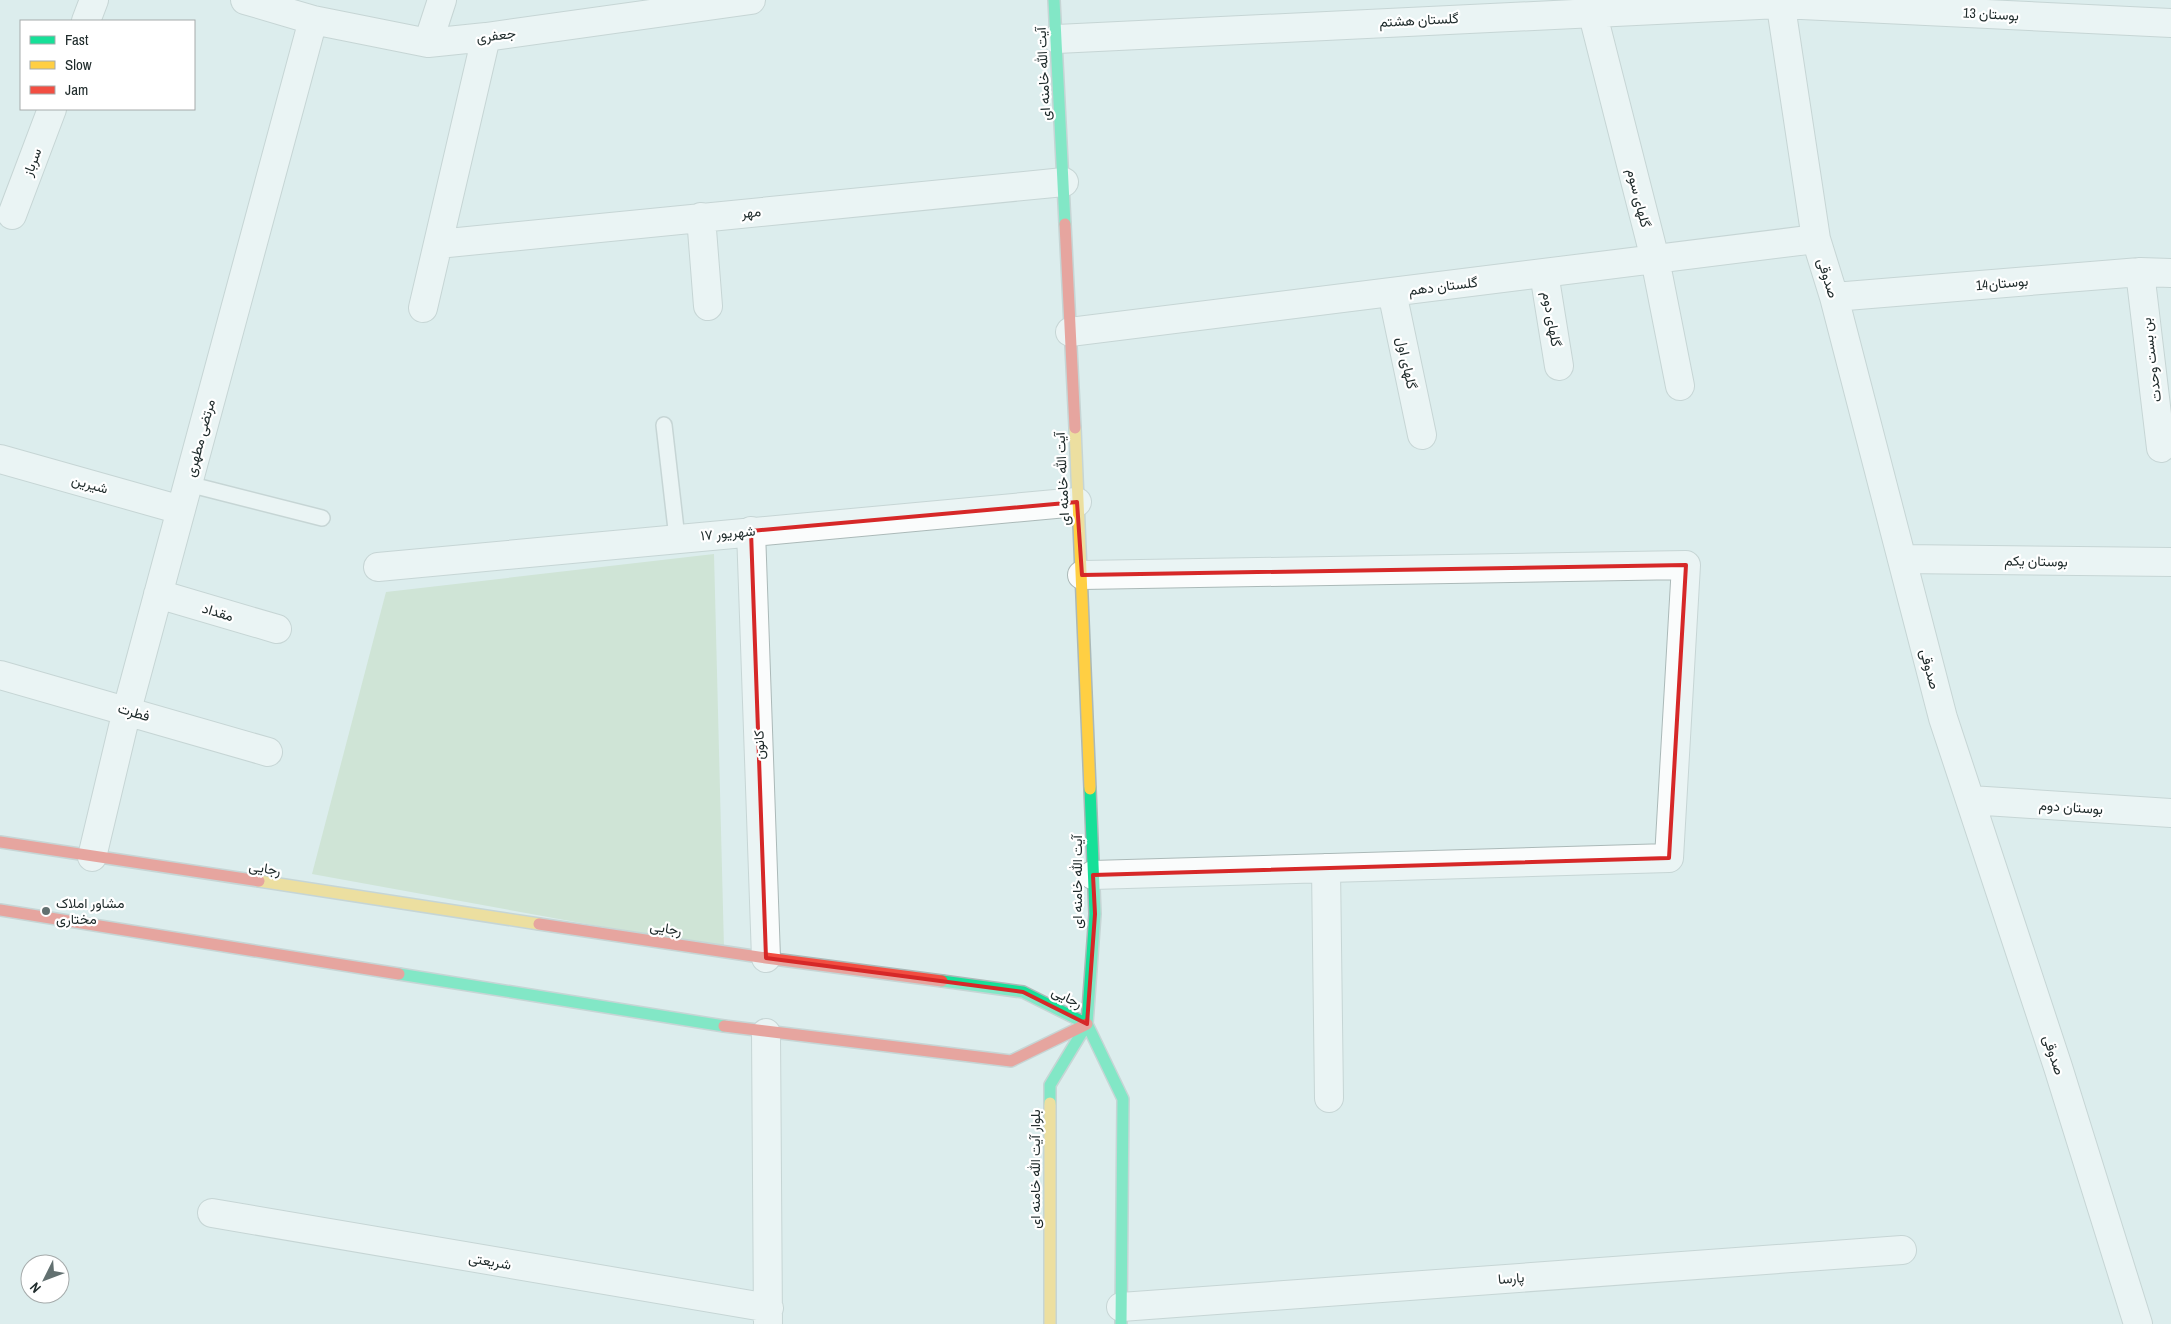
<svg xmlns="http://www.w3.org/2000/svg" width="2171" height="1324" font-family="'Archivo Narrow',Vazirmatn,sans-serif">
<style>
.green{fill:#bed9ba}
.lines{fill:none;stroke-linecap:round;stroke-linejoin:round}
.lane-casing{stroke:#abb9b8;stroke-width:18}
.street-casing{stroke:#abb9b8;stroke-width:30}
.fast-casing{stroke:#abb9b8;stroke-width:14}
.slow-casing{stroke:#abb9b8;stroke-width:14}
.jam-casing{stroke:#abb9b8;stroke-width:14}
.lane{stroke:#fafcfc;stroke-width:15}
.street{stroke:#fafcfc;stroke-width:28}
.fast{stroke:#16e098;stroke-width:11}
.slow{stroke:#ffcf43;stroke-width:11}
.jam{stroke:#f24e42;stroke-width:11}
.marked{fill:none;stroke:#d62828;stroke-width:4;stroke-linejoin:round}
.poi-dot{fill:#627070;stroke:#fff;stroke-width:2}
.labels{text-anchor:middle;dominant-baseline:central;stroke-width:4.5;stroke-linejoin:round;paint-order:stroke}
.street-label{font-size:14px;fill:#202c2c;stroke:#fff}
.poi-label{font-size:14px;fill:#202c2c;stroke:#fff;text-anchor:start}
</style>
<rect width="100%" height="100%" fill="#dceded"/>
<path class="green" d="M714,554L724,949L312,874L386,592Z"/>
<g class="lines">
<g class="lane-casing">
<path id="lane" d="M664,425L677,538
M188,484L322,518"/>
</g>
<g class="street-casing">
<path id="street" d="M245,0L313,20L428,43L486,37L751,0
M1780,0L1816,239L1834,297L1943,718L2058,1067L2138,1324
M1592,11L1655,259L1680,386
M86,21L94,0
M1057,39L1781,4L2171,23
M428,43L442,0
M12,215L52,109
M701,217L708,306
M438,244L1064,182
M2140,272L2161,448
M1544,273L1559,366
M1392,292L1422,435
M1834,297L2140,272L2171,273
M423,308L486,37
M1070,332L1816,239
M0,459L181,510
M751,531L766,958
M1902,559L2171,562
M378,567L1077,502
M1082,575L1686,565L1669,858L1093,875
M158,594L277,629
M0,675L268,752
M1970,800L2171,813
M92,857L127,710L313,20
M1326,868L1329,1098
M766,1033L768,1324
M212,1213L769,1308
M1121,1307L1902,1250"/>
</g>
<g class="fast-casing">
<path id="fast" d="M1054,0L1065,224
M399,974L724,1026
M942,981L1023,992L1087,1024
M1087,1024L1123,1099L1121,1324
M1050,1103V1085L1087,1024L1095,914L1090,789"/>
</g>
<g class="slow-casing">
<path id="slow" d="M1075,428L1090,789
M259,881L539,924
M1050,1103V1324"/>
</g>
<g class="jam-casing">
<path id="jam" d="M1065,224L1075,428
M0,842L259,881
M0,910L399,974
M539,924L766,958L942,981
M724,1026L1011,1061L1087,1024"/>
</g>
<use href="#lane" class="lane"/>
<use href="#street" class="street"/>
<use href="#fast" class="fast"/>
<use href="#slow" class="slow"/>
<use href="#jam" class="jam"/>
</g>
<path d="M0 0H2171V1324H0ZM1077,502L1082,575L1686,565L1669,858L1093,875L1095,914L1087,1024L1023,992L766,958L751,531Z" fill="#dceded" fill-opacity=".55" fill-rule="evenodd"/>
<path class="marked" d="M1077,502L1082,575L1686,565L1669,858L1093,875L1095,914L1087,1024L1023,992L766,958L751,531Z"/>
<circle class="poi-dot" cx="46" cy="911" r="5"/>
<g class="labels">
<g class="street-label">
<text transform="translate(1991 14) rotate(3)">بوستان 13</text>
<text transform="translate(1419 20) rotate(-3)">گلستان هشتم</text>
<text transform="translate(496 35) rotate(-7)">جعفری</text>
<text transform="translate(1043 74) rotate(-93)">آیت الله خامنه ای</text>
<text transform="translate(32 162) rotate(-69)">سرباز</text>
<text transform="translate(1639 198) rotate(76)">گلهای سوم</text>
<text transform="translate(751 212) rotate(-6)">مهر</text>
<text transform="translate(1828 278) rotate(73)">صدوقی</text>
<text transform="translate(2002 283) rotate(-5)">بوستان14</text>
<text transform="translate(1443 286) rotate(-7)">گلستان دهم</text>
<text transform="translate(1552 319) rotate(80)">گلهای دوم</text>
<text transform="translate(2151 360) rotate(-97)">بن بست وحدت</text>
<text transform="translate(1407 363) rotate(78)">گلهای اول</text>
<text transform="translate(200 438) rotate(-75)">مرتضی مطهری</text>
<text transform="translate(1062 479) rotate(-93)">آیت الله خامنه ای</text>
<text transform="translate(90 484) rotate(16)">شیرین</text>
<text transform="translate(728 533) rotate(-5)">۱۷ شهریور</text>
<text transform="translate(2036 561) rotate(1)">بوستان یکم</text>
<text transform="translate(218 612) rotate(17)">مقداد</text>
<text transform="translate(1930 669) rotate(75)">صدوقی</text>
<text transform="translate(134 712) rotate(16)">فطرت</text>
<text transform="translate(759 745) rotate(-92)">کانون</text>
<text transform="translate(2071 807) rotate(4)">بوستان دوم</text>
<text transform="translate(265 868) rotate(9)">رجایی</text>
<text transform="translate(1077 882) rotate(-90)">آیت الله خامنه ای</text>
<text transform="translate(666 928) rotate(9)">رجایی</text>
<text transform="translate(1067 997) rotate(26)">رجایی</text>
<text transform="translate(2054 1055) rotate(72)">صدوقی</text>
<text transform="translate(1035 1169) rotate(-90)">بلوار آیت الله خامنه ای</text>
<text transform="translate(490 1261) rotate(10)">شریعتی</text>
<text transform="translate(1511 1278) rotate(-4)">پارسا</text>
</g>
<g class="poi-label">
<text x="56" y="903">مشاور املاک<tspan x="56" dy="16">مختاری</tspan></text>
</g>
</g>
<rect x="20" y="20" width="175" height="90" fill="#ffffff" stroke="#a6abab"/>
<rect x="30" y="36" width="25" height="8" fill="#16e098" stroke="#a6abab"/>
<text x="65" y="45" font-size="15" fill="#202c2c">Fast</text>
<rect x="30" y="61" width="25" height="8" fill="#ffcf43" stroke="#a6abab"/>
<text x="65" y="70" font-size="15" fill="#202c2c">Slow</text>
<rect x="30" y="86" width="25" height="8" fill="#f24e42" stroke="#a6abab"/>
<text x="65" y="95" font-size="15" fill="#202c2c">Jam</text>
<g transform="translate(45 1279) rotate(228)"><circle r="24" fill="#ffffff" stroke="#a6abab"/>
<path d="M0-4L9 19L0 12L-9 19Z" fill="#627070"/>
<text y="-8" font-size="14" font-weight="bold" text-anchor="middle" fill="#202c2c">N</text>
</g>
</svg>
